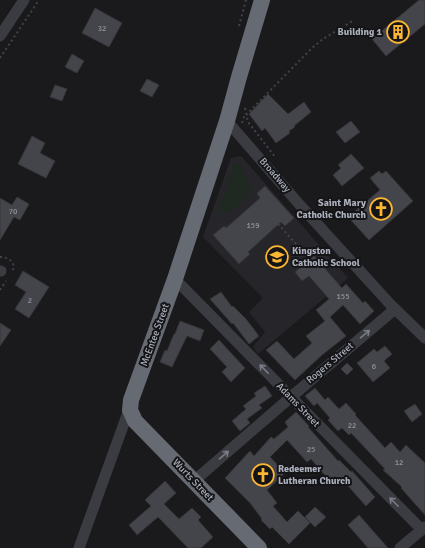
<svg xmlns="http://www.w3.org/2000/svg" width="425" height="548" font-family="Signika,sans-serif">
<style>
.built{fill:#26262a}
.green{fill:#1f2821}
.building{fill:#44454a;stroke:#343439}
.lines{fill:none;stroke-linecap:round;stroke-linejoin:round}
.path{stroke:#414349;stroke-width:2;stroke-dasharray:2 3;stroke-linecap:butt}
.minor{stroke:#3b3c42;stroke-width:11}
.highway{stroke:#666a73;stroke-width:16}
.oneway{stroke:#797c86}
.labels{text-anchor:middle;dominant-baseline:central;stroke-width:4;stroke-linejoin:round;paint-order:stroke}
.number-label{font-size:8px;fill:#9296a0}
.poi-label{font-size:10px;font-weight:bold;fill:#acb1bd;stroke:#151518;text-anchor:end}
.street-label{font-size:10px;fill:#acb1bd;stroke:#151518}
</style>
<rect width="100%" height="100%" fill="#1a1a1d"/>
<path class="built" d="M241,156L348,278L258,354L253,347L265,332L249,312L263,298L203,237L231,158Z"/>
<path class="green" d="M235,163H241L252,194L229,213L218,212Z"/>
<path class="building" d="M419,0H425V24L386,56L372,39Z
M95,8L122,23L109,47L82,33Z
M72,54L84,61L77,73L65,67Z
M147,79L159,85L152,97L140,91Z
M55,85L67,89L62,101L50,97Z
M268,94L288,114L304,102L311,112L294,126L295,127L289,131L290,133L276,143L265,128L262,131L249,114Z
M351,121L360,132L345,143L336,132Z
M32,136L45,143L40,153L55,161L46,178L18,164Z
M351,154L364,168L342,186L333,175L341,168L338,165Z
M379,171L382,174L386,171L413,201L369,240L348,217L380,190L370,178Z
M265,186L294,218L285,226L281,222L248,252L250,254L239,264L213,235L224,226L226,228L260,198L257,193Z
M17,197L29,204L20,220L14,217L0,240V198L12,205Z
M314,256L342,288L346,284L363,303L365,301L374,311L360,324L343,305L330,317L346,336L322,355L295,380L266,350L277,341L294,359L312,343L306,336L325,321L316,310L329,299L309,276L302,281L295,272Z
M23,271L49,287L29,318L15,309L26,292L15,285Z
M221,292L232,307L233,306L246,319L259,336L249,344L233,323L232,324L210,299Z
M180,321L204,330L200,341L187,336L172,367L160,362L165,350L167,351L174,334H175Z
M0,323L11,330L0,346Z
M219,340L245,368L231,382L222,372L227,367L210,349Z
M385,346L392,354L384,361L390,368L373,382L357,363L374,349L377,352Z
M347,363L353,369L347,375L341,369Z
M265,386L272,396L259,405L262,408L247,419L250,423L240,431L232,421L246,409L243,406L256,396L254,393Z
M315,388L325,400L328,397L339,409L346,403L356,414L355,415L385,448L391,442L400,452L406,445L425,463V515L401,488L402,487L383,470L385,469L351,433L349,435L342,428L338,431L328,420L330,418L317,403L314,406L305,396Z
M415,404L422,414L412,422L404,411Z
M296,412L309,426L308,427L338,461L339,460L351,472L352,471L375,497L366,506L340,477L338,479L335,476L330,481L311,459L307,462L287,440L270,457L285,473L267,490L277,503L273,506L287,522L298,511L310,523L289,544L272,527L270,529L261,520L262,519L250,503L225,478L250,451L254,456L271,437L274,439L288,427L285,422Z
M165,481L176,493L164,504L179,519L192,508L201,517L198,520L213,537L201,548H188L158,517L137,535L129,525L151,506L145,500Z
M315,507L326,517L315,527L305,517Z
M359,515L388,548H368L348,525Z"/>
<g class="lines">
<path class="path" d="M239,26L246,0
M0,58L39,0
M245,108L248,122L276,158
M246,115L312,48L323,39L354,20
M242,123L245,114
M278,224L310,259
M0,257C9,257 17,263 12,272
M0,290L6,281"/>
<path class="minor" d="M0,36L24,0
M227,121L299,204L390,304L425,338
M0,271H1
M175,279L422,530
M194,481L291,397L395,309
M79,548L127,415L130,410
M400,548L425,527"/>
<path class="highway" d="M259,548L135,421L130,410L131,400L175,279L227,121L239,77L262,0"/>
</g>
<defs><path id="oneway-shaft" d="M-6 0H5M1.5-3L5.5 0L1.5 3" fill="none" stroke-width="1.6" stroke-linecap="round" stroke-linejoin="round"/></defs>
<g class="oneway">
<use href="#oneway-shaft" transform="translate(365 334) rotate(-40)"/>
<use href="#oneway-shaft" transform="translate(264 369) rotate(-134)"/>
<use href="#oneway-shaft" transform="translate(224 455) rotate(-41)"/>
<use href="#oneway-shaft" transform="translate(394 502) rotate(-135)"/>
</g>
<defs>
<g id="building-ring" transform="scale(1.15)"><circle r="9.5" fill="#151518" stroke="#fcb632" stroke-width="1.5"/><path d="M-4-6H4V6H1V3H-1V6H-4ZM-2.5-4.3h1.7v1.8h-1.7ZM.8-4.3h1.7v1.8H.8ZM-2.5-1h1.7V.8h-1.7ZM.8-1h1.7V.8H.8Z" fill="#fcb632"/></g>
<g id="church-ring" transform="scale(1.15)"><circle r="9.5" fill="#151518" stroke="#fcb632" stroke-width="1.5"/><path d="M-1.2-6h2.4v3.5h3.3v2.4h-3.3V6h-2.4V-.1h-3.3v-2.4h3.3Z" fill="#fcb632"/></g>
<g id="school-ring" transform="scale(1.15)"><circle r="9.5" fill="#151518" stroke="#fcb632" stroke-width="1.5"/><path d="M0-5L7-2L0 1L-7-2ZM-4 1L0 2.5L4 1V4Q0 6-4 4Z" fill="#fcb632"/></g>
</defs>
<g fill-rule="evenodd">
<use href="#building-ring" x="398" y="32"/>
<use href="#church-ring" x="381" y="209"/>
<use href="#school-ring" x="277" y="257"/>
<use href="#church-ring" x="263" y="475"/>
</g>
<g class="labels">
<g class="number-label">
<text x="102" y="28">32</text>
<text x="13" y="211">70</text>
<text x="253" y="225">159</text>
<text x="343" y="296">155</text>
<text x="30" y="300">2</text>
<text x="374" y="366">6</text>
<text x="352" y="425">22</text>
<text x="311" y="449">25</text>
<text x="399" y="462">12</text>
</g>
<g class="poi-label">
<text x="382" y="32">Building 1</text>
<text x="366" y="203">Saint Mary<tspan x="366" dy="12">Catholic Church</tspan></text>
<text x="292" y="251" text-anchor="start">Kingston<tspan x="292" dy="12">Catholic School</tspan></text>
<text x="278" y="469" text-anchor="start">Redeemer<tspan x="278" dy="12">Lutheran Church</tspan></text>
</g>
<g class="street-label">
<text transform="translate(275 175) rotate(49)">Broadway</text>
<text transform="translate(155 335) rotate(-70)">McEntee Street</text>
<text transform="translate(330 363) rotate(-40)">Rogers Street</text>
<text transform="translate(298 405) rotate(46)">Adams Street</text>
<text transform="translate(193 480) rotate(46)">Wurts Street</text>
</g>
</g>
</svg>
